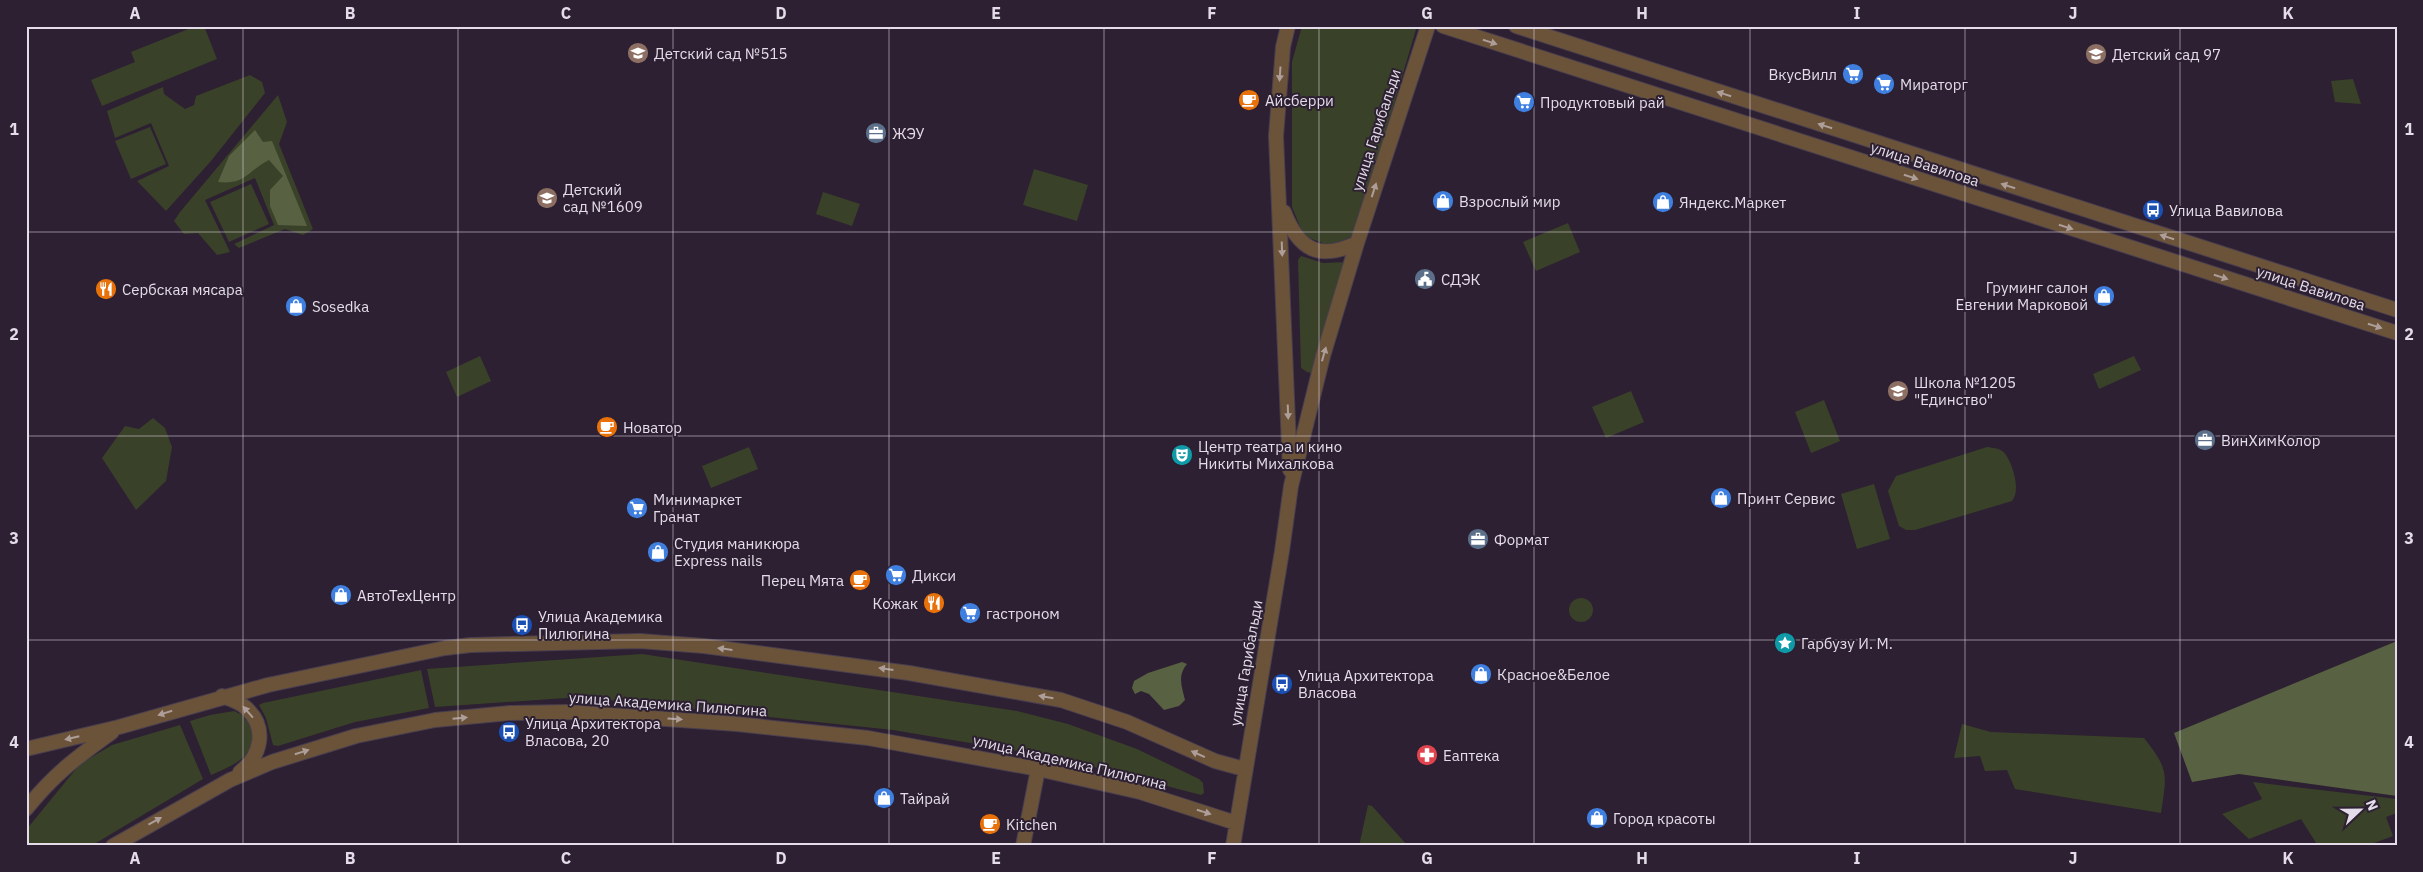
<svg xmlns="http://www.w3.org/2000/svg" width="2423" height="872" font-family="'IBM Plex Sans',sans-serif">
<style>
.green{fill:#3a4129}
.forest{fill:#586242}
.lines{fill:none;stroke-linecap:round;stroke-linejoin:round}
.minor-casing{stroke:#493e4f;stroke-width:16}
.tertiary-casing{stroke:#493e4f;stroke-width:16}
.minor{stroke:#6b533a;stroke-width:14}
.tertiary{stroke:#6b533a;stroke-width:14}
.oneway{fill:#ae9e9a}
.grid{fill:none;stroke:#e4dce8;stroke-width:1;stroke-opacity:0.55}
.labels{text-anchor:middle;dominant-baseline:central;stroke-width:4;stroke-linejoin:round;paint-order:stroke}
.poi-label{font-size:15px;fill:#e4dce8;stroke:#2c2032;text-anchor:start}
.street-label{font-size:15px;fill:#e4dce8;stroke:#2c2032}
.neatline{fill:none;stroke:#e4dce8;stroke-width:2}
.grid-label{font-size:16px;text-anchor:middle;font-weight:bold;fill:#e4dce8}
</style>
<rect width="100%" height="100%" fill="#2c2032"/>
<path class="green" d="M196,26H204L217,59L102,106L91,80L135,62L131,52Z
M1302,26H1417L1355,235L1330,246L1304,236L1292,207V62Z
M250,75L262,82L265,93L211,161L166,211L137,181L169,166L151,123L115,138L107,111L163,87L164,94L185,109L194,105L196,96Z
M2353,79L2361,104L2335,102L2331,81Z
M278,95L287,122L279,144L313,229L303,235L285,229L239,248L234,244L274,225L255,178L205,200L230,252L217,255L198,233L184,234L174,221L180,212Z
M150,127L166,164L131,179L115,141Z
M1034,169L1088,185L1077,221L1023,205Z
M251,184L269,224L229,242L210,202Z
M823,192L860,204L852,226L816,214Z
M1568,223L1580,252L1536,271L1523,242Z
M1301,256L1323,263L1349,262L1316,374L1307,372L1301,368L1298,260Z
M480,356L491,381L457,397L446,372Z
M2134,356L2141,370L2099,389L2093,374Z
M1631,391L1644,422L1606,438L1592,407Z
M1824,400L1840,441L1811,453L1795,412Z
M153,418L165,428L172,447L166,481L136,510L102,458L125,426L139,429Z
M749,447L758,469L711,488L702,466Z
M1987,447C1994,448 2002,448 2006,455C2013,465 2021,491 2012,501L1915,530H1906L1899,526L1888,491L1896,476Z
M1874,484L1890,539L1857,549L1841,494Z
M1569 610a12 12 0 1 1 24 0a12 12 0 1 1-24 0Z
M642,654L1017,711L1068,724L1137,749L1199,779L1203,783L1204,793L1201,795L1060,758L893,730L580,697L435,707L427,669Z
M421,670L429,708L355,722L278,746L273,745L266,718L259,705L263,703Z
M234,711L242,715L253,729C256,758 233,765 211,775L190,721L210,715Z
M1962,724L1991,732L2144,738C2169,770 2167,773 2161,813L2015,789L2007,770L1985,771L1980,756L1954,758Z
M180,725L203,779L91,846H26V830L80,764L112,745Z
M2253,782L2397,799V813L2386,817L2393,836L2366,846H2318L2301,819L2249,839L2222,814L2262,799Z
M1368,805L1372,806L1408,846H1359Z"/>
<path class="forest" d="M255,130L263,142L272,141L307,226L278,225L270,206V190L283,176L269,160C246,172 246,185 218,182L229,156Z
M2397,641V796L2239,774L2192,782L2174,733Z
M1182,662L1187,664C1177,676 1182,687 1185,700L1179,706L1164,710L1149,694L1141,691L1135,694L1132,688L1134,681L1148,673Z"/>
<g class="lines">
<g class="minor-casing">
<path id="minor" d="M1023,846L1038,769"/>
</g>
<g class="tertiary-casing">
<path id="tertiary" d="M1288,26L1283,47L1276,136L1290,470
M1443,26L2397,333
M1516,26L2397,310
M1284,212C1299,250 1319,261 1357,243
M222,696C230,699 240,702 246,708C268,728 261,756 240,772
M26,749L119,727L268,685L445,648L471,645L640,641L704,646L909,673L1061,700L1127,722L1215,761L1244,769
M26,809C54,774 76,758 112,732
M113,846L230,780L272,762L356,736L435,720L510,713L567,712L737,724L868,738L1038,769L1140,792L1236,823
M1233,846L1282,551L1291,486L1323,356L1357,243L1428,26"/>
</g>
<use href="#minor" class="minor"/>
<use href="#tertiary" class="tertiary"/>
</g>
<defs><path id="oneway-solid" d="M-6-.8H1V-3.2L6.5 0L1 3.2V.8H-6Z" transform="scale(1.25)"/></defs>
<g class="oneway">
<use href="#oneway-solid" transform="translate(1490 42) rotate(18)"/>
<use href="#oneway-solid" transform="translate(1280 74) rotate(94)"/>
<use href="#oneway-solid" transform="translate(1724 94) rotate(-162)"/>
<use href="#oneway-solid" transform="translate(1825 126) rotate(-162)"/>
<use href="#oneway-solid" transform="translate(1911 177) rotate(18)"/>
<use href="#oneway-solid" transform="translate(2008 186) rotate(-162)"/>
<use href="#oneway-solid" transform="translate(1374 190) rotate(-72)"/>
<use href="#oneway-solid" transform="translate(2066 227) rotate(18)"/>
<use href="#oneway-solid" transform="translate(2167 237) rotate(-162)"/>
<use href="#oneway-solid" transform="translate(1282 249) rotate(88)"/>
<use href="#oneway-solid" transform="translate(2221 277) rotate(18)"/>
<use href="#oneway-solid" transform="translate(2375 326) rotate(18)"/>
<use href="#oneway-solid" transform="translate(1324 354) rotate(-74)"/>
<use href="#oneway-solid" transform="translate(1288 412) rotate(88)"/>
<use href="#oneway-solid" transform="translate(725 649) rotate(-173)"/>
<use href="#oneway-solid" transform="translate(886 669) rotate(-172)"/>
<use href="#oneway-solid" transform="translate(1046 697) rotate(-170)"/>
<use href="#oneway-solid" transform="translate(248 712) rotate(-131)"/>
<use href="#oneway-solid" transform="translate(165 713) rotate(163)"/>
<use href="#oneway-solid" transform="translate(460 718) rotate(-5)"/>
<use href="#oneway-solid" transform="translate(675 719) rotate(4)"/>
<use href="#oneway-solid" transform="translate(72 738) rotate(167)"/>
<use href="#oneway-solid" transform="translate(302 752) rotate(-17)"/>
<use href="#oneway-solid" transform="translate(1198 754) rotate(-156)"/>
<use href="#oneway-solid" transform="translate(1204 812) rotate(18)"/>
<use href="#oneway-solid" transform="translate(155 821) rotate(-29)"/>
</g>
<path class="grid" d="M243,26V846M458,26V846M673,26V846M889,26V846M1104,26V846M1319,26V846M1534,26V846M1750,26V846M1965,26V846M2180,26V846M26,232H2397M26,436H2397M26,640H2397"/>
<defs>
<g id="school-disc" transform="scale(1.125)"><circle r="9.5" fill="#8d6e63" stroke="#2c2032"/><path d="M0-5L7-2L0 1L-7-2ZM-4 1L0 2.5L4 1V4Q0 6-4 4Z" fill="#fff"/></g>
<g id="supermarket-disc" transform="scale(1.125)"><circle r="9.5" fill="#3f7fe0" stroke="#2c2032"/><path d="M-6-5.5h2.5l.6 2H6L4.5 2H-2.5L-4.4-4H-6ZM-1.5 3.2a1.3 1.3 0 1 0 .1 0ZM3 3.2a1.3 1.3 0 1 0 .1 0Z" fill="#fff"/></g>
<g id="cafe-disc" transform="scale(1.125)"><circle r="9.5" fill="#e8710a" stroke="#2c2032"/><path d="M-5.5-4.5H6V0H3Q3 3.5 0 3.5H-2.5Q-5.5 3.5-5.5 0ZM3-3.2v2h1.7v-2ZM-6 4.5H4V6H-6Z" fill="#fff"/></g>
<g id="office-disc" transform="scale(1.125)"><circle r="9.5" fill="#5c6f8a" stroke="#2c2032"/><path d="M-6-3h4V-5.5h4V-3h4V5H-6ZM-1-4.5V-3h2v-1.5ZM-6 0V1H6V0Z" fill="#fff"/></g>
<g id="shop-disc" transform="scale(1.125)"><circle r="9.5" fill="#3f7fe0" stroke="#2c2032"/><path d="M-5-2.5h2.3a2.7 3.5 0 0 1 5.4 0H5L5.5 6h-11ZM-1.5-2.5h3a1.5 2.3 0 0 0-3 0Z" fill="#fff"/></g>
<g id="bus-disc" transform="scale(1.125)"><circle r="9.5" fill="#1a4fb4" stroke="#2c2032"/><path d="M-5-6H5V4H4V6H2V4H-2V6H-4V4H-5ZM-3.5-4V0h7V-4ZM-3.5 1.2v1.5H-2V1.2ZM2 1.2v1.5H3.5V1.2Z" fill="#fff"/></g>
<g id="civic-disc" transform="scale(1.125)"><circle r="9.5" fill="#5c6f8a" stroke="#2c2032"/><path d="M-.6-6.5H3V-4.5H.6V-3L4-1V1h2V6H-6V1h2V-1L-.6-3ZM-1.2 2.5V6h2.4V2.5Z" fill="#fff"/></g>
<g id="restaurant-disc" transform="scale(1.125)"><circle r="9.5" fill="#e8710a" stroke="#2c2032"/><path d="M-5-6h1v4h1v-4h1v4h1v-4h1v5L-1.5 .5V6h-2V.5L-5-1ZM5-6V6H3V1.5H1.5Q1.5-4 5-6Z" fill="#fff"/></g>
<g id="theatre-disc" transform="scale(1.125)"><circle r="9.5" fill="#0f9aa8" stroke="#2c2032"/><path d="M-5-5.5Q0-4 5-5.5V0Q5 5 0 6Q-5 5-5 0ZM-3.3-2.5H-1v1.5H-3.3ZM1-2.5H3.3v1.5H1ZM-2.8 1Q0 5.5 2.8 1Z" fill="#fff"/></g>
<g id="sight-disc" transform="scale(1.125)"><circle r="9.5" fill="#0f9aa8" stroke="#2c2032"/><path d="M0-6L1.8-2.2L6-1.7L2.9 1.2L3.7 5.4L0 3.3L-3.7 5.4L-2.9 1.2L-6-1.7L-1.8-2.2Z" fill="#fff"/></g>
<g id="pharmacy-disc" transform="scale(1.125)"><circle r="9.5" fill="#e0444e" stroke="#2c2032"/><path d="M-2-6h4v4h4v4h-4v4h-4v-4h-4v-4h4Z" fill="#fff"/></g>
</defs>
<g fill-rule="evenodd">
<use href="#school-disc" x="638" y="53"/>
<use href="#school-disc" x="2096" y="54"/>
<use href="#supermarket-disc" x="1853" y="74"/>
<use href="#supermarket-disc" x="1884" y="84"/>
<use href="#cafe-disc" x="1249" y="100"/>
<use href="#supermarket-disc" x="1524" y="102"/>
<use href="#office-disc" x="876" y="133"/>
<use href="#school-disc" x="547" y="198"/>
<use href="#shop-disc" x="1443" y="201"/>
<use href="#shop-disc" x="1663" y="202"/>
<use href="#bus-disc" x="2153" y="210"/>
<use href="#civic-disc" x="1425" y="279"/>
<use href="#restaurant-disc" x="106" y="289"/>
<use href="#shop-disc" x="2104" y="296"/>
<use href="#shop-disc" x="296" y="306"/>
<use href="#school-disc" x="1898" y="391"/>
<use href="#cafe-disc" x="607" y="427"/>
<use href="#office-disc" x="2205" y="440"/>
<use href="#theatre-disc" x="1182" y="455"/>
<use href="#shop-disc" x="1721" y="498"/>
<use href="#supermarket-disc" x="637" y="508"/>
<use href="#office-disc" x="1478" y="539"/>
<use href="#shop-disc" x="658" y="552"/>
<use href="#supermarket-disc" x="896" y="575"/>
<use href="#cafe-disc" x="860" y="580"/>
<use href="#shop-disc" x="341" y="595"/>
<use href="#restaurant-disc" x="934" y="603"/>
<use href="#supermarket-disc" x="970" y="613"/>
<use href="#bus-disc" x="522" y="625"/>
<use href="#sight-disc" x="1785" y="643"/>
<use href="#shop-disc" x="1481" y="674"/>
<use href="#bus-disc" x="1282" y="684"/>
<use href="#bus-disc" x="509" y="732"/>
<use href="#pharmacy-disc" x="1427" y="755"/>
<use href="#shop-disc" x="884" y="798"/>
<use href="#shop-disc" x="1597" y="818"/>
<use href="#cafe-disc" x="990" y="824"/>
</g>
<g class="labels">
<g class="poi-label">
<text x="654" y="53">Детский сад №515</text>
<text x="2112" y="54">Детский сад 97</text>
<text x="1837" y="74" text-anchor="end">ВкусВилл</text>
<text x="1900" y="84">Мираторг</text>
<text x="1265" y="100">Айсберри</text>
<text x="1540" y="102">Продуктовый рай</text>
<text x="892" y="133">ЖЭУ</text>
<text x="563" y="189">Детский<tspan x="563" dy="17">сад №1609</tspan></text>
<text x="1459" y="201">Взрослый мир</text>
<text x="1679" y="202">Яндекс.Маркет</text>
<text x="2169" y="210">Улица Вавилова</text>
<text x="1441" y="279">СДЭК</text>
<text x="2088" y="287" text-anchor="end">Груминг салон<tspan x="2088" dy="17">Евгении Марковой</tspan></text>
<text x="122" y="289">Сербская мясара</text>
<text x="312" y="306">Sosedka</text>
<text x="1914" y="382">Школа №1205<tspan x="1914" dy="17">"Единство"</tspan></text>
<text x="623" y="427">Новатор</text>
<text x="2221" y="440">ВинХимКолор</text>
<text x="1198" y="446">Центр театра и кино<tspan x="1198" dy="17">Никиты Михалкова</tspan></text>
<text x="1737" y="498">Принт Сервис</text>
<text x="653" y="499">Минимаркет<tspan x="653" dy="17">Гранат</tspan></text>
<text x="1494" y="539">Формат</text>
<text x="674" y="543">Студия маникюра<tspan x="674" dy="17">Express nails</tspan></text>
<text x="912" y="575">Дикси</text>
<text x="844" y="580" text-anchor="end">Перец Мята</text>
<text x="357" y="595">АвтоТехЦентр</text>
<text x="918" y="603" text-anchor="end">Кожак</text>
<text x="986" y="613">гастроном</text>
<text x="538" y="616">Улица Академика<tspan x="538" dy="17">Пилюгина</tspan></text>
<text x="1801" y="643">Гарбузу И. М.</text>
<text x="1497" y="674">Красное&amp;Белое</text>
<text x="1298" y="675">Улица Архитектора<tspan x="1298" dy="17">Власова</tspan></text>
<text x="525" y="723">Улица Архитектора<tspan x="525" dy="17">Власова, 20</tspan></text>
<text x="1443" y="755">Еаптека</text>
<text x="900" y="798">Тайрай</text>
<text x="1613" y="818">Город красоты</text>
<text x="1006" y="824">Kitchen</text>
</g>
<g class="street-label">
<text transform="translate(1376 130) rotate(-72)">улица Гарибальди</text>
<text transform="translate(1925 164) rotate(18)">улица Вавилова</text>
<text transform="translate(2311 288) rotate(18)">улица Вавилова</text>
<text transform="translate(1246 663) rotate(-80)">улица Гарибальди</text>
<text transform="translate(668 704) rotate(4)">улица Академика Пилюгина</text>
<text transform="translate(1070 762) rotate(13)">улица Академика Пилюгина</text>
</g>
</g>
<rect width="2423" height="872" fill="none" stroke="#2c2032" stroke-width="55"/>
<g transform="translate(2360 810) rotate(68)" stroke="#2c2032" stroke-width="4" paint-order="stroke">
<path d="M0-4L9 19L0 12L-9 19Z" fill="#e4dce8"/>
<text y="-8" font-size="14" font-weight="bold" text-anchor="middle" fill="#e4dce8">N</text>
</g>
<rect x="28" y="28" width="2368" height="816" class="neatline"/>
<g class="grid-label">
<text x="135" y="19">A</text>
<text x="350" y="19">B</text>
<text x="566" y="19">C</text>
<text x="781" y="19">D</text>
<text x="996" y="19">E</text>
<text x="1212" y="19">F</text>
<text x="1427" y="19">G</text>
<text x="1642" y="19">H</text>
<text x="1857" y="19">I</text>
<text x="2073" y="19">J</text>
<text x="2288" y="19">K</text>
<text x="14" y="135">1</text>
<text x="2409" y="135">1</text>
<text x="14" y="340">2</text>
<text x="2409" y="340">2</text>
<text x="14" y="544">3</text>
<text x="2409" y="544">3</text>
<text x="14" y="748">4</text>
<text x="2409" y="748">4</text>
<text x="135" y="864">A</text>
<text x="350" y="864">B</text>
<text x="566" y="864">C</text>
<text x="781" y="864">D</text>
<text x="996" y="864">E</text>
<text x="1212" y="864">F</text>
<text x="1427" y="864">G</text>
<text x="1642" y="864">H</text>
<text x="1857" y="864">I</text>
<text x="2073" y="864">J</text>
<text x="2288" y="864">K</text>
</g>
</svg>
